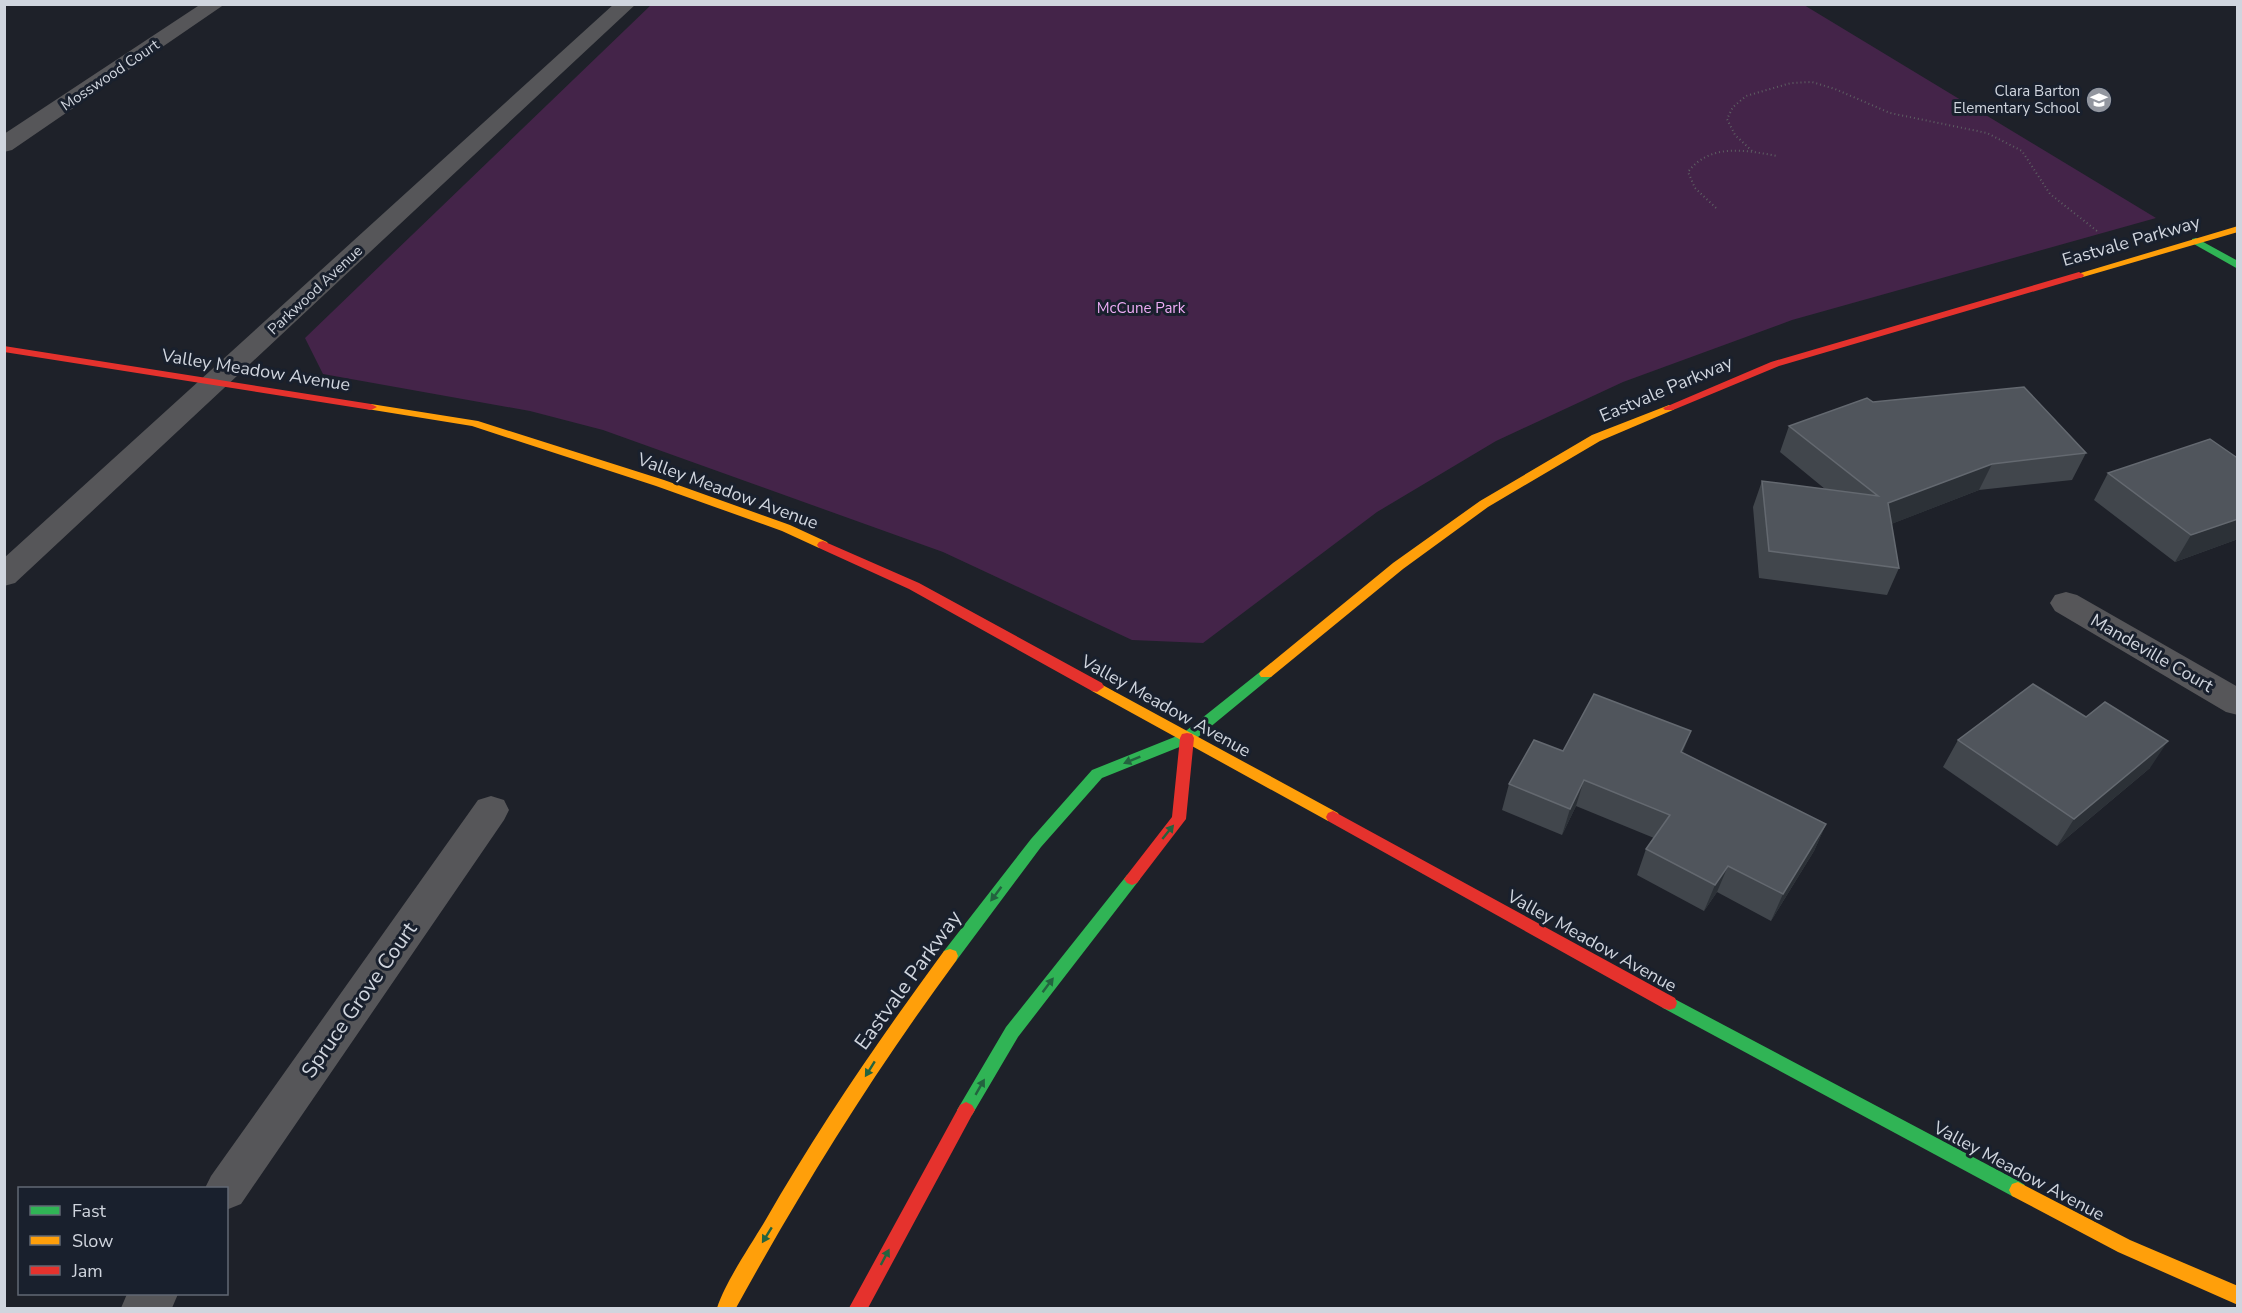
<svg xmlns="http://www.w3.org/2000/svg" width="2242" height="1313" font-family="'Nunito Sans',sans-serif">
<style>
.green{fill:#442449}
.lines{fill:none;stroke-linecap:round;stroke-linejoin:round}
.path{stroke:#5e5f63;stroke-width:2;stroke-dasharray:1 3;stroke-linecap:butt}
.street{fill:#565659;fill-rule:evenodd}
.fast{fill:#30b455;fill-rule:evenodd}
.slow{fill:#ff9f0a;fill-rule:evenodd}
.jam{fill:#e5322d;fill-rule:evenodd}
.wall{fill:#41464c}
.shaded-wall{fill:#2c3137}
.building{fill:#50555c;stroke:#646970;stroke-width:1.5}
.oneway{fill:#23633f}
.labels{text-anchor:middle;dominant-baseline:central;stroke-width:6;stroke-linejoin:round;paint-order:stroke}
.far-street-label{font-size:15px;fill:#d0d5de;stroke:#19202d}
.far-poi-label{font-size:15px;fill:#d0d5de;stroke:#19202d;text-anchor:end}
.far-park-label{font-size:15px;fill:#eeacf5;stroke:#19202d}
.street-label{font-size:18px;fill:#d0d5de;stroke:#19202d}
.near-street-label{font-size:21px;fill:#d0d5de;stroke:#19202d}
</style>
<rect width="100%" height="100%" fill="#1e2129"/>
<path class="green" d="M652,4L1804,5L2156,218L1792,320L1623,382L1496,441L1377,512L1203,643L1132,640L943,552L603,430L530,411L323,374L305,338Z"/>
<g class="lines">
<path class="path" d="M1752,151L1735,135L1727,119L1733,107L1746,96L1791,83L1812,82L1835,89L1890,113L1987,133L2022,151L2050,194L2097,231
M1716,208L1695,188L1688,172C1710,143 1745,150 1777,156"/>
<path class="street" d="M201,4H225L12,150L4,152V134Z
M614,4H636L15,583L4,586V558Z
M2066,592L2077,595L2238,687V715L2226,712L2055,611L2050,603L2055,595Z
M491,796L504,800L509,810L504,820L241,1204L226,1210V1188H205L211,1176L478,800Z
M127,1294H178L172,1308H121Z"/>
<path class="fast" d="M2196,238L2238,261V269L2192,243V239Z
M1266,669L1273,674L1271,677L1192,742L1102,778L1041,847L956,961L950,963L944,961L942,956L944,951L1031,839L1092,770L1182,734L1261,671Z
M1132,873L1137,875L1140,879L1137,883L1018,1037L972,1115L966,1118L960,1115L957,1110L960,1105L1006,1027L1127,875Z
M1669,996L2024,1184L2027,1190L2024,1196L2018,1198L2012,1196L1663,1008L1661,1003L1663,998Z"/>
<path class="slow" d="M2238,226V232L2083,277L2079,278L2074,275Z
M371,404L478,421L664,480L790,525L827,542L829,545L827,548H819L782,531L656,486L472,426L367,409V405Z
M1669,405L1675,408L1673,410L1600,441L1488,507L1403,569L1271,677H1261L1259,674L1261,671L1393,563L1480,501L1592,435Z
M1097,682L1338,813L1340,817L1338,821H1328L1092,691L1090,687Z
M950,949L956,951L958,956L956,961C874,1072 802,1188 736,1308H717C726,1281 750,1246 765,1221C819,1127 880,1038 944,951Z
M2018,1182L2130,1240L2238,1286V1305L2118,1252L2012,1196L2009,1190L2012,1184Z"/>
<path class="jam" d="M2079,272L2084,275L2083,277L1779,366L1673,410H1665L1663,408L1771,362Z
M4,346L371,404L377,407L371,410L4,352Z
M823,541L919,583L1102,683L1104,687L1097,692L1092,691L909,589L819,548L817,545L819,542Z
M1187,733L1192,734L1194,738L1186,819L1137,883L1132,885L1127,883L1124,879L1127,875L1172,817L1180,738L1182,734Z
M1333,811L1675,998L1677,1003L1675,1008L1669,1010L1663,1008L1328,821L1326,817L1328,813Z
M966,1102L972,1105L975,1110L972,1115L868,1308H849L960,1105Z"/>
</g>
<path class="wall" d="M1873,402L2086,453L2072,480L1979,490L1891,524L1899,568L1887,595L1759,578L1753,507L1762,481L1825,489L1780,452L1789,426Z
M2108,473L2238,539L2175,562L2094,500Z
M1958,740L2150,768L2057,846L1943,767Z
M1563,751L1683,753L1826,824L1814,851L1771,921L1717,892L1704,911L1637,875L1646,849L1654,838L1576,806L1562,835L1502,810L1509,784Z"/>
<path class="shaded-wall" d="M1992,464L1979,490L1876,530L1888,503Z
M2238,519V539L2175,562L2191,535Z
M1691,731L1681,758V752Z
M2168,741L2150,768L2057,846L2074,819Z
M1584,780L1576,806L1562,835L1570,809Z
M1826,824L1814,851L1771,921L1783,894Z
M1728,866L1717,892L1704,911L1715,885Z"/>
<path class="building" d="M2024,387L2086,453L1992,464L1888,503L1899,568L1769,551L1762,481L1878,496L1789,426L1867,398L1873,402Z
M2210,439L2236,457L2238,456V519L2191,535L2108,473Z
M2033,684L2086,717L2105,702L2168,741L2074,819L1958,740Z
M1594,694L1691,731L1681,752L1826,824L1783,894L1728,866L1715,885L1646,849L1670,815L1584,780L1570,809L1509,784L1534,740L1563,751Z"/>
<defs><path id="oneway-solid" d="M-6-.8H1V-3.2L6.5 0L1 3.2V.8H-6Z" transform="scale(1.5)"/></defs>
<g class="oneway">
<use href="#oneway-solid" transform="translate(1132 760) rotate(158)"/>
<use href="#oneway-solid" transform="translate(1168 832) rotate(-51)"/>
<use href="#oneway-solid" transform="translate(996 894) rotate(127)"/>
<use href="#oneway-solid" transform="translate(1048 985) rotate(-53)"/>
<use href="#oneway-solid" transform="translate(870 1069) rotate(122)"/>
<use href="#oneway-solid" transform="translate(980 1087) rotate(-60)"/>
<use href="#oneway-solid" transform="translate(767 1235) rotate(122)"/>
<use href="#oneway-solid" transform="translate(885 1257) rotate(-62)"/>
</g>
<defs>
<g id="school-disc" transform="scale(1.35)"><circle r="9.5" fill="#92969f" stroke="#19202d"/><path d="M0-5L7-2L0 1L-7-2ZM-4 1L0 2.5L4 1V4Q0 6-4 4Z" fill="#fff"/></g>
</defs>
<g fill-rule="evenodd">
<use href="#school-disc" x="2099" y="100"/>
</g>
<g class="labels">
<g class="far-street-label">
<text transform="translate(110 75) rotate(-34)">Mosswood Court</text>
<text transform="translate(315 290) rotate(-43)">Parkwood Avenue</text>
</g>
<g class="far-poi-label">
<text x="2080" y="91">Clara Barton<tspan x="2080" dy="17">Elementary School</tspan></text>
</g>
<g class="far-park-label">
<text x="1141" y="308">McCune Park</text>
</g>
<g class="street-label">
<text transform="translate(2131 241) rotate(-16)">Eastvale Parkway</text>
<text transform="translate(256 370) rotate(9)">Valley Meadow Avenue</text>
<text transform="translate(1666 389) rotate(-23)">Eastvale Parkway</text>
<text transform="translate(728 491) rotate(20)">Valley Meadow Avenue</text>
<text transform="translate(2152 653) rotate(30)">Mandeville Court</text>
<text transform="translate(1166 706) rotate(29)">Valley Meadow Avenue</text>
<text transform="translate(1592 941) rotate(29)">Valley Meadow Avenue</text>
<text transform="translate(2019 1171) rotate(28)">Valley Meadow Avenue</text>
</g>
<g class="near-street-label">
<text transform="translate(908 980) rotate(-54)">Eastvale Parkway</text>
<text transform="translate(359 1000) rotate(-55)">Spruce Grove Court</text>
</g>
</g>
<rect width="2242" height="1313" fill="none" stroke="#d0d5de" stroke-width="12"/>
<rect x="18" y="1187" width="210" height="108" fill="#19202d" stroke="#626874" stroke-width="1.5"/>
<rect x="30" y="1206" width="30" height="9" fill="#30b455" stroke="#626874" stroke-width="1.5"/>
<text x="72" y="1217" font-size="18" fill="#d0d5de">Fast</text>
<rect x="30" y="1236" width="30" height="9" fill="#ff9f0a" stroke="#626874" stroke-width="1.5"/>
<text x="72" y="1247" font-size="18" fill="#d0d5de">Slow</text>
<rect x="30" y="1266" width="30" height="9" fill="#e5322d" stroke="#626874" stroke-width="1.5"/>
<text x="72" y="1277" font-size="18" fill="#d0d5de">Jam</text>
</svg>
